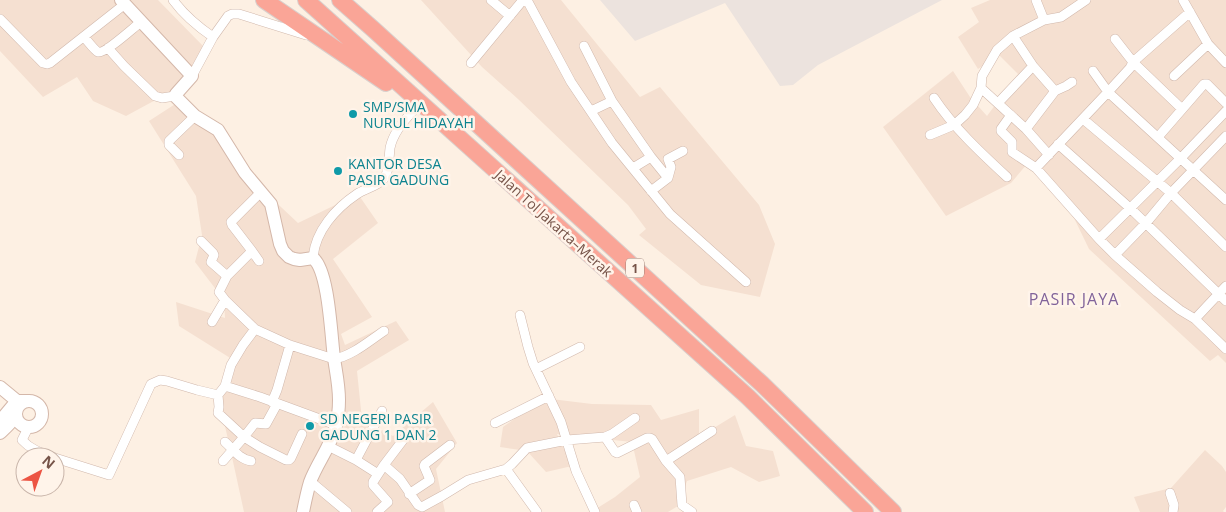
<svg xmlns="http://www.w3.org/2000/svg" width="1226" height="512" font-family="'Open Sans',sans-serif">
<style>
.residential{fill:#f5e0d1}
.industrial{fill:#ece3de}
.lines{fill:none;stroke-linecap:round;stroke-linejoin:round}
.street-casing{stroke:#d1b8ac;stroke-width:10}
.secondary-casing{stroke:#d4b7a9;stroke-width:14}
.highway-casing{stroke:#d9cfcc;stroke-width:18}
.street{stroke:#fff;stroke-width:9}
.secondary{stroke:#fff;stroke-width:12}
.highway{stroke:#faa597;stroke-width:16}
.culture-dot{fill:#0f9aa8;stroke:#fff4ea;stroke-width:2}
.labels{text-anchor:middle;dominant-baseline:central;stroke-width:5;stroke-linejoin:round;paint-order:stroke}
.shield{fill:#fff4ea;stroke:#9f8379;stroke-width:1}
.shield-label{font-size:12px;font-weight:bold;fill:#765348}
.culture-label{font-size:14px;fill:#0d838f;stroke:#fff4ea;text-anchor:start}
.street-label{font-size:14px;fill:#765348;stroke:#fff4ea}
.quarter-label{font-size:16px;letter-spacing:1px;fill:#81639a;stroke:#fff4ea}
</style>
<rect width="100%" height="100%" fill="#fdf0e3"/>
<path class="residential" d="M0,0H158L205,48L174,90L126,116L93,101L77,77L43,97L0,51Z
M421,0H561L640,97L660,87L759,205L775,244L760,297L701,285L639,235L646,229L628,205L518,99L482,67Z
M990,0H1226V363L1218,355L1210,361L1089,249L1074,218L1027,164L1011,183L946,216L883,127L953,71L970,97L987,116L1018,74L999,55L978,69L958,37L979,22L971,8Z
M183,99L265,192L298,223L358,194L378,223L333,259L372,317L341,334L345,345L396,321L409,340L357,371L362,420L393,436L433,402L457,443L436,469L445,512H244L232,457L217,391L235,361L179,326L176,302L225,318L224,300L195,262L202,235L196,196L149,121Z
M543,398L592,404L651,405L661,420L699,409V437L735,415L746,446L773,451L780,476L759,482L731,467L687,481L678,506L668,512H591L615,497L640,477L632,442L557,434L572,466L546,472L527,451L500,447L503,427Z
M1205,450L1222,466L1226,472V507L1223,511L1224,512H1140L1134,497L1171,488Z"/>
<path class="industrial" d="M600,0H942L818,65L793,85L780,86L725,3L635,41Z"/>
<g class="lines">
<g class="street-casing">
<path id="street" d="M173,0C184,15 197,26 213,37
M491,0L510,16
M527,0L571,82L612,143L670,214L746,282
M1036,0L1044,20
M1183,0L1208,44L1226,63
M0,19L43,63L47,64L50,63L125,4
M1013,36L1033,66L1055,91
M84,37C87,40 94,50 98,52C105,54 134,27 141,22
M1115,39L1133,62L1190,12
M584,46L612,101
M108,48L124,66L155,96L162,98L175,96
M471,63L523,0
M1093,71L1108,92L1226,200
M192,76L213,37L228,16L232,14H239L306,35
M1174,76L1208,44
M981,88L1026,129L1049,155
M934,98C954,128 980,152 1007,177
M998,103L1033,66
M1182,109L1133,62L1130,68L1108,92L1036,168L1099,239L1115,255L1157,292L1180,310L1195,319L1226,349
M591,111L612,101L651,157L633,168
M1011,115L1001,129V131L1012,142V152L1036,168
M1083,119L1171,193L1226,247
M1026,129L1055,91L1066,86L1072,82
M930,135L954,125L965,115L973,105L981,88L982,76L997,50L1013,36L1044,20L1061,17L1086,0
M1158,137L1204,84H1207L1226,103
M1058,144L1131,209L1226,301
M179,155L169,145V141L195,116
M668,178L671,167L668,159L683,151
M651,191L668,178L651,157
M261,192L231,222L232,225L252,251L227,276L219,292L225,300L255,329L290,345L334,359C352,356 369,341 384,331
M1099,239L1181,158L1226,111
M201,241L213,253L214,255L211,262L227,276
M252,251L259,261
M1115,255L1146,223L1171,193L1226,136
M313,258C315,231 336,208 357,194C366,188 382,185 386,175C389,168 389,157 390,148C393,133 404,120 414,110
M520,315L528,347L533,363L561,422L576,471L595,512
M1195,319L1226,286
M212,322L225,300
M536,369L580,347
M225,386L231,365L243,345L255,329
M218,395L219,407L218,413L244,437L255,423L266,424L277,404
M272,402L277,390L290,345
M495,423L549,396
M28,428L22,440C31,450 42,453 53,457
M605,437L615,452L617,453L647,438H650L652,439L666,461L680,477L682,505L692,512
M225,442C233,449 239,459 251,461
M328,446L356,460L378,474
M55,458L109,475L151,384L160,380L167,381L197,390L218,395L225,386L260,397L336,425
M356,460L382,411
M223,461L244,437L260,447L286,460H289L291,458L302,434
M666,461L712,431
M384,465L400,479L418,505L422,507L442,496L468,480L506,469L512,464L527,448L567,440L605,437L612,434L635,418
M506,469L537,512
M310,481L347,512
M1170,493L1174,505L1173,512
M409,494L430,480L424,466L425,464L450,445
M634,505L637,512
M377,512L388,502L373,485V482L384,465L403,440"/>
</g>
<g class="secondary-casing">
<path id="secondary" d="M121,0L192,76L176,94V97L195,116L218,130L245,173L271,204L280,244L283,251L289,257L294,259L300,260L313,258C329,271 331,336 334,358C336,372 339,385 339,400C339,408 338,418 336,426C331,446 317,463 310,482C307,492 305,502 303,512
M0,387L17,401H29
M16 414a13 13 0 1 1 26 0a13 13 0 1 1-26 0Z
M0,421L15,403
M0,433C7,426 16,420 15,409"/>
</g>
<g class="highway-casing">
<path id="highway" d="M264,0L386,83
M306,0L748,397L865,512
M340,0L373,29L762,384L893,512"/>
</g>
<use href="#street" class="street"/>
<use href="#secondary" class="secondary"/>
<use href="#highway" class="highway"/>
</g>
<g class="culture-dot">
<circle cx="353" cy="114" r="5"/>
<circle cx="338" cy="171" r="5"/>
<circle cx="310" cy="426" r="5"/>
</g>
<g class="labels">
<rect class="shield" x="626" y="258.5" width="18" height="19" rx="4"/>
<g class="shield-label">
<text x="635" y="268">1</text>
</g>
<g class="culture-label">
<text x="363" y="106">SMP/SMA<tspan x="363" dy="16">NURUL HIDAYAH</tspan></text>
<text x="348" y="163">KANTOR DESA<tspan x="348" dy="16">PASIR GADUNG</tspan></text>
<text x="320" y="418">SD NEGERI PASIR<tspan x="320" dy="16">GADUNG 1 DAN 2</tspan></text>
</g>
<g class="street-label">
<text transform="translate(554 223) rotate(42)">Jalan Tol Jakarta–Merak</text>
</g>
<g class="quarter-label">
<text x="1074" y="299">PASIR JAYA</text>
</g>
</g>
<g transform="translate(40 472) rotate(41)"><circle r="24" fill="#fff4ea" stroke="#c8b4a9"/>
<path d="M0-4L9 19L0 12L-9 19Z" fill="#ec5443"/>
<text y="-8" font-size="14" font-weight="bold" text-anchor="middle" fill="#765348">N</text>
</g>
</svg>
